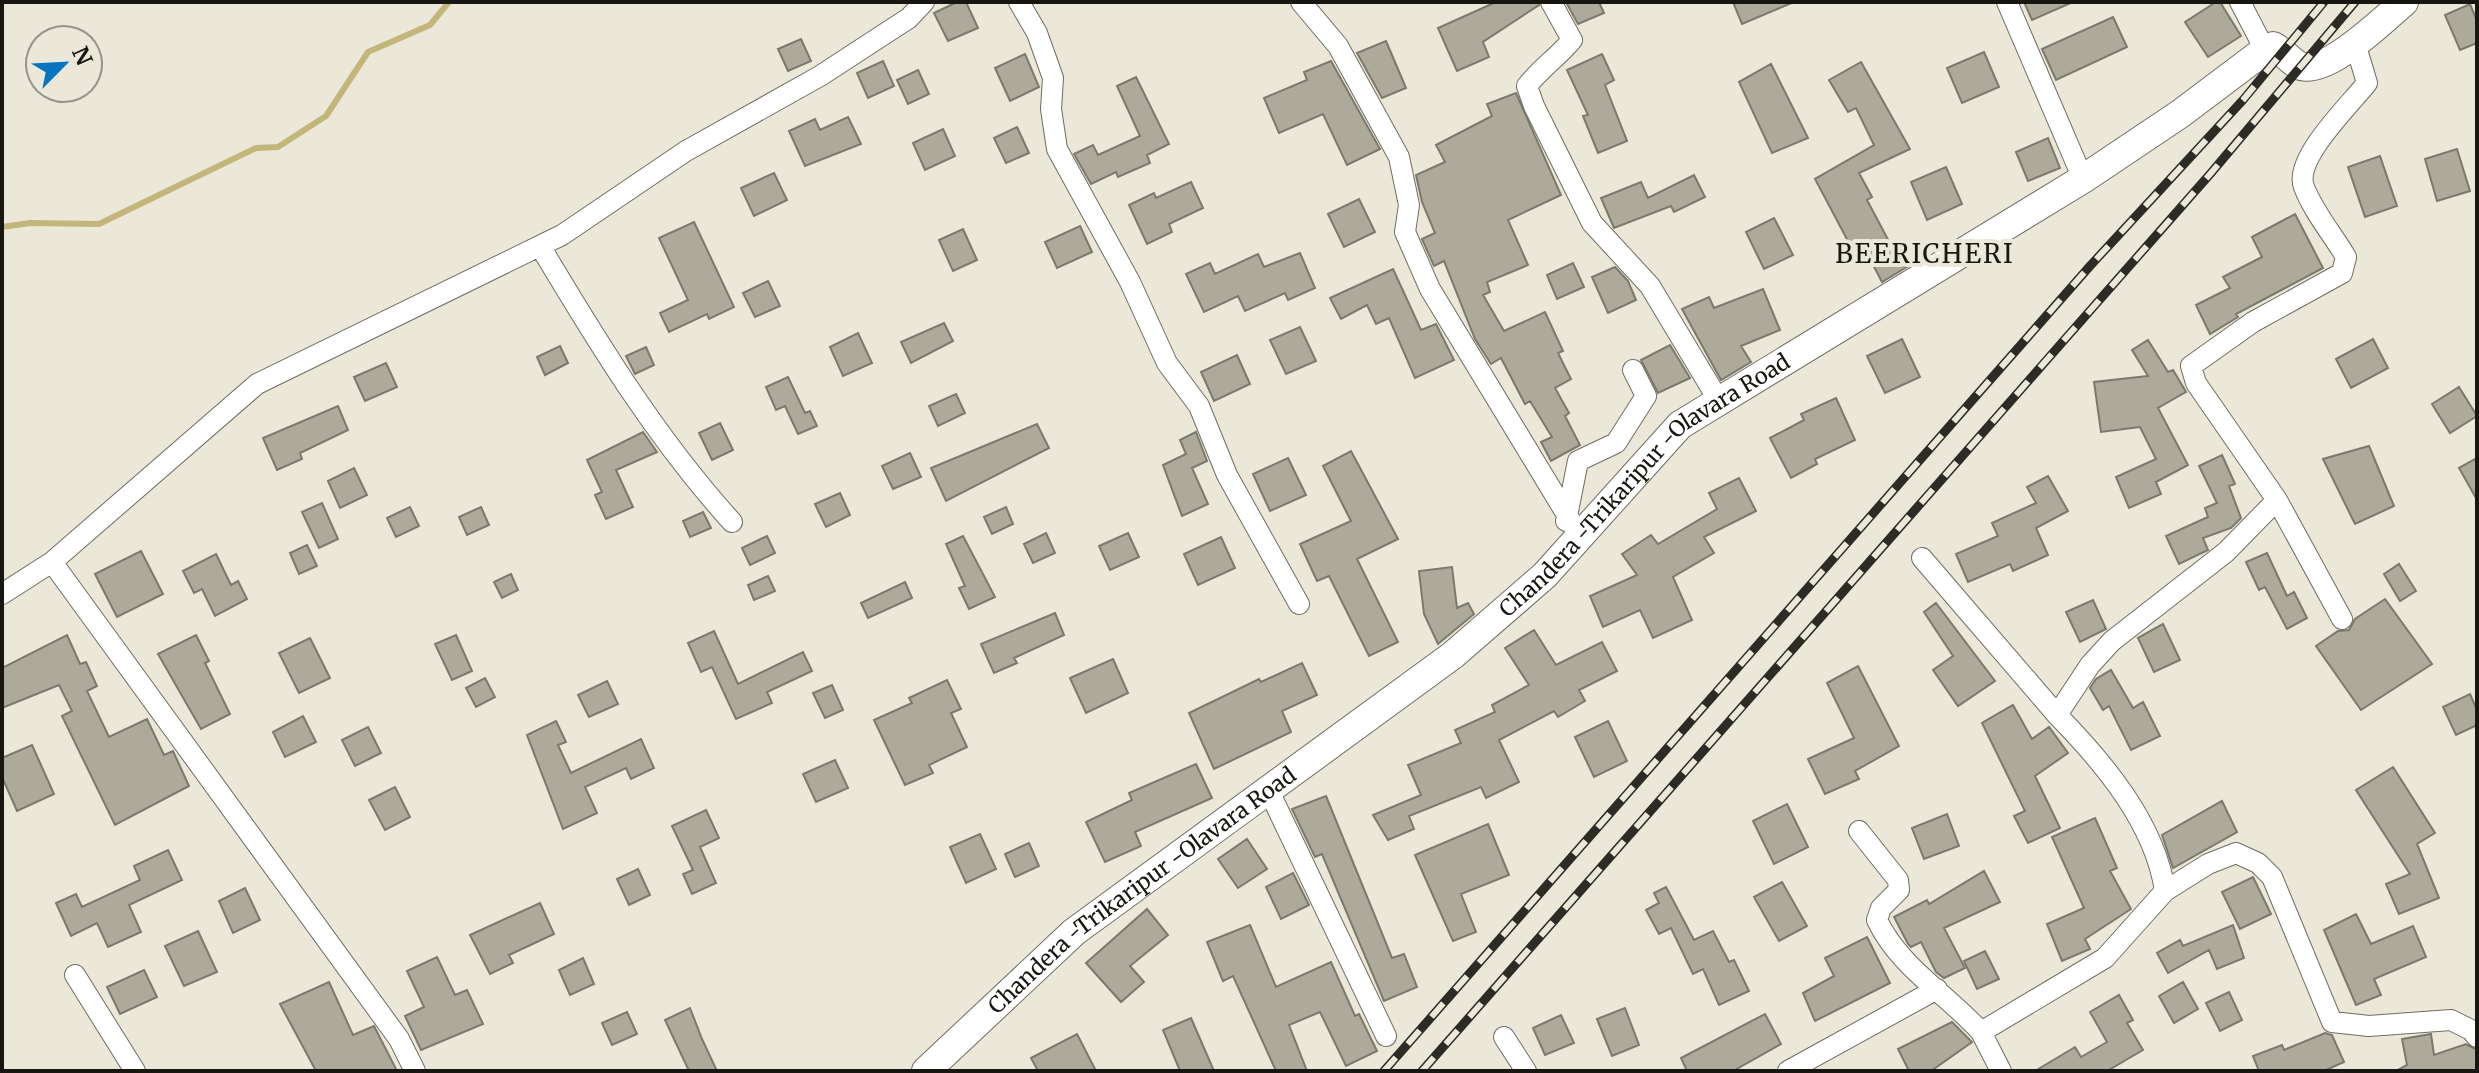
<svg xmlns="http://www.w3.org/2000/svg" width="2479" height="1073" font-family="Merriweather,serif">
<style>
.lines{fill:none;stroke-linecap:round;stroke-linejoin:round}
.stream{stroke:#c3b67a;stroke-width:6}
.building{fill:#adaa9c;stroke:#7b796b;stroke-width:2}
.street-casing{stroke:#706d60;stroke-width:22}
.secondary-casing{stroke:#706d60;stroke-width:30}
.street{stroke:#fff;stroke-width:20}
.secondary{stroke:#fff;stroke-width:28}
.rail-casing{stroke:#2c2b25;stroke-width:9}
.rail{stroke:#ebe8d9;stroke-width:6;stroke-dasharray:18;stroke-linecap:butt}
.labels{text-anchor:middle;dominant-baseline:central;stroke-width:8;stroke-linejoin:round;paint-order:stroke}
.street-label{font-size:22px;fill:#171611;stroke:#ebe8d9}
.quarter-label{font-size:26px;letter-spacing:2px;fill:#171611;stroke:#ebe8d9}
</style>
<rect width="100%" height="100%" fill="#ebe8d9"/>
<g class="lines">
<path class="stream" d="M2,227L30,223L99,224L256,148L278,147L326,116L368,52L430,25L449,2"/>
</g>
<path class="building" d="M957,2H966L978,28L948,41L934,13Z
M1496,2H1538L1539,5L1483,42L1489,57L1457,71L1438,28Z
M1566,2H1599L1604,13L1578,24Z
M1733,2H1794L1742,24Z
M2024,2H2073L2032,20Z
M2216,2H2220L2241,36L2208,57L2185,22Z
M2470,4L2477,21V43L2460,50L2445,15Z
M2113,17L2127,47L2056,80L2042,49Z
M801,39L811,61L788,71L778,49Z
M1386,41L1406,88L1382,98L1357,53Z
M1984,52L1999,87L1962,103L1947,68Z
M1025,54L1039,87L1010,101L995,68Z
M1602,54L1614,80L1605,85L1627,141L1598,153L1583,116L1588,115L1567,70Z
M883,61L894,86L868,98L857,73Z
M1331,61L1380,149L1347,165L1323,114L1279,133L1264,98L1307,80L1304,72Z
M1861,62L1910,149L1859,173L1872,197L1867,200L1893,249L1899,246L1910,265L1882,282L1868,255L1858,260L1815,179L1874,145L1856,108L1848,112L1829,80Z
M1771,64L1808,138L1772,153L1739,82Z
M918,70L929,94L908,104L897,80Z
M1136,77L1169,144L1147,155L1150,163L1118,177L1116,172L1091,184L1074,154L1093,145L1098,155L1140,136L1117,86Z
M1516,93L1561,195L1508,220L1528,265L1487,282L1490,292L1483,295L1504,331L1545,312L1563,351L1558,353L1571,379L1555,388L1569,413L1565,416L1580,445L1551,461L1541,442L1552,437L1530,401L1525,404L1501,358L1491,364L1475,339L1444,261L1434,266L1422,239L1435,233L1422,202L1416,175L1445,162L1436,145L1492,116L1487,104Z
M848,117L861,144L805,166L789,131L815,119L820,130Z
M1017,127L1029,153L1006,163L994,138Z
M943,129L955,156L925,170L913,143Z
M2048,138L2060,168L2028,181L2016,152Z
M2457,149L2470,191L2437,201L2425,159Z
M2380,156L2397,206L2365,217L2348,167Z
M1946,167L1962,204L1927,220L1911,182Z
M774,173L787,200L754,216L741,188Z
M1694,175L1705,197L1674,212L1671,206L1614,228L1601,198L1641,182L1648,198Z
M1191,182L1203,208L1169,224L1172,232L1147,244L1129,205L1154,193L1156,198Z
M1359,199L1375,232L1344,247L1328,214Z
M2295,214L2323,268L2236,314L2238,317L2210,334L2196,305L2230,288L2223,277L2262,257L2252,237Z
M1774,218L1793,255L1764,269L1746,232Z
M694,222L734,307L709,319L707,314L669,332L660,313L688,300L659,238Z
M1080,226L1092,252L1057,268L1045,242Z
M963,229L977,260L953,271L939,240Z
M1300,253L1315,288L1288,300L1285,293L1245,311L1238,296L1204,312L1186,274L1210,263L1215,274L1258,254L1264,267Z
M1573,263L1584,287L1557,299L1547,275Z
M1615,267L1628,281L1636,300L1608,313L1592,277Z
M1393,269L1421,330L1436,324L1454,360L1415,378L1389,318L1376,324L1367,305L1341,319L1330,298Z
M768,281L780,306L755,317L743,293Z
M1763,289L1780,330L1741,346L1751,362L1721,380L1682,309L1709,297L1714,308Z
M944,323L953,341L911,363L901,342Z
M1300,327L1316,361L1286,374L1270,340Z
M858,333L872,363L843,376L830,347Z
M1902,339L1920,377L1885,393L1867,356Z
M2373,339L2388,368L2351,388L2336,359Z
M2148,340L2168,372L2173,370L2186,392L2158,408L2188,465L2156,482L2161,494L2129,508L2116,477L2156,459L2140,427L2101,432L2094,382L2148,376L2132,350Z
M1670,345L1690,378L1658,393L1641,360Z
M560,346L568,363L545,375L537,357Z
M646,347L654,365L635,374L626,356Z
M1237,355L1250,384L1214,401L1201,372Z
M386,363L397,387L365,401L354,377Z
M788,377L805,413L810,411L817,426L798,434L785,406L776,410L766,387Z
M2459,387L2477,416L2450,433L2432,404Z
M956,394L965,413L938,426L929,406Z
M1836,398L1855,440L1815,459L1817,464L1791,478L1770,438L1804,420L1801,414Z
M338,406L348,430L300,453L302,459L277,470L263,438Z
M720,423L733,450L712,460L699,433Z
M1037,424L1049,448L946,501L931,468Z
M643,432L657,452L616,470L633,507L606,519L595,495L602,492L587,460Z
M1196,432L1207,461L1192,468L1208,504L1182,516L1163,465L1186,454L1180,440Z
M2369,446L2394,506L2355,524L2323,459Z
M1351,451L1398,539L1357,559L1398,642L1369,656L1329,576L1317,581L1300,544L1351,521L1323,466Z
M910,453L921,477L893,489L882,466Z
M2222,455L2235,484L2229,486L2241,518L2231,528L2203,538L2208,550L2179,564L2166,536L2208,517L2205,508L2217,503L2199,466Z
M1288,458L1306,495L1270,511L1253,474Z
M2477,458V500L2459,468Z
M354,468L367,495L340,508L328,481Z
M2048,476L2068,511L2036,528L2048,555L2013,571L2010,564L1968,582L1956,554L1998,536L1992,523L2036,503L2027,487Z
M1739,478L1756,511L1704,537L1714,553L1673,577L1692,620L1653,638L1640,610L1603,627L1590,596L1637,575L1622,554L1651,535L1658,544L1717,509L1709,493Z
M840,493L850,515L826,527L815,504Z
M322,503L338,539L319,548L302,512Z
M410,507L419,526L396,537L387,518Z
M481,507L489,525L467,535L459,517Z
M1006,507L1013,524L992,534L984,517Z
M703,512L711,528L690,537L683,521Z
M1046,533L1055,553L1033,563L1024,544Z
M1128,533L1139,557L1110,570L1099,546Z
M767,536L775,553L750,565L742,548Z
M963,536L995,597L969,609L959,588L965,586L946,544Z
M1221,537L1235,568L1198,585L1184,554Z
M307,545L317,566L299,574L290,553Z
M141,551L163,594L117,617L95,574Z
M2267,553L2287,596L2294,592L2307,618L2287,629L2265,587L2259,590L2246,562Z
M216,554L231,585L238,581L247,599L215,616L202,589L194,593L183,571Z
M2399,564L2416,591L2400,601L2384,574Z
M1452,567L1457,608L1468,603L1474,614L1438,644L1424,614L1419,571Z
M511,574L518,590L502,598L494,582Z
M768,576L775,591L754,600L748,585Z
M905,582L912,598L868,618L861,603Z
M2385,599L2432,664L2361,710L2316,646L2338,631L2349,630L2355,619Z
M2093,600L2106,629L2080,642L2066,612Z
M1936,603L1995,681L1958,706L1933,670L1953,656L1924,612Z
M1055,613L1064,635L1014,658L1017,663L994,673L981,644Z
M2163,624L2180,660L2154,672L2138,638Z
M1534,630L1556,665L1602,642L1617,671L1579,690L1585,701L1558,717L1554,711L1499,740L1519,782L1486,798L1481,787L1409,816L1414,829L1388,840L1373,815L1421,795L1408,765L1461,743L1455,730L1495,712L1492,705L1529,685L1505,648Z
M714,631L738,684L803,652L812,671L767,692L772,703L736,719L712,667L701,672L688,643Z
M67,635L80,664L86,662L97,686L87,691L109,737L147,719L164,755L173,751L189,786L115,825L62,716L72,711L59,685L2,708V668Z
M196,635L209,661L205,663L230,714L201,729L158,654Z
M456,635L472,671L452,680L435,644Z
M310,638L330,678L299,693L279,653Z
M1113,659L1128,693L1086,713L1070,678Z
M1302,663L1317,695L1282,711L1291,732L1214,769L1189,713L1259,679L1261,682Z
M1858,666L1899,746L1855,771L1859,779L1825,794L1808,759L1854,738L1827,683Z
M2111,670L2133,708L2143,702L2160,736L2131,750L2109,706L2103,710L2090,688L2096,679Z
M485,678L495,697L476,707L466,688Z
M947,680L961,709L951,713L967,747L929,765L933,773L905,785L874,720L912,703L909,698Z
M607,681L618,704L589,717L578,695Z
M832,685L843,710L825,718L813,693Z
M2470,694L2477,710V725L2456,735L2443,707Z
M2013,705L2032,739L2049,727L2068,753L2035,776L2060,828L2028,843L2014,816L2025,811L1982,723Z
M303,716L316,742L285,757L273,732Z
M556,721L566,742L558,745L571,773L641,739L654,768L631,779L626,768L585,787L597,813L563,829L527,735Z
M1608,721L1627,761L1594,777L1575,737Z
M368,727L381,753L355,766L342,740Z
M32,745L54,794L17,811L2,777V758Z
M835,760L848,788L816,802L803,774Z
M1196,764L1212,798L1135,832L1141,846L1105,862L1086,822L1132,800L1129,793Z
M2393,767L2435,833L2417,844L2439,898L2399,914L2386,884L2410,874L2356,790Z
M395,787L410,817L385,830L369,800Z
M1326,796L1392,958L1404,954L1417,987L1384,1001L1322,854L1315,857L1292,809Z
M2222,801L2237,832L2173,868L2162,835Z
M1787,804L1808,847L1774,864L1753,821Z
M706,810L719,838L700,847L716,883L692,894L683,874L693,870L672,826Z
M1947,814L1959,846L1924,859L1912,828Z
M2095,818L2117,868L2110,871L2131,909L2085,939L2090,949L2062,961L2047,924L2084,908L2052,837Z
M1488,824L1509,875L1461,894L1476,932L1453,941L1415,855Z
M980,834L996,869L966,883L950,847Z
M1247,839L1267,869L1238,888L1218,859Z
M1029,843L1039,866L1015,877L1005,854Z
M168,850L182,880L129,905L141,932L108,947L97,923L71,936L56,903L76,894L82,907L140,880L134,866Z
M638,869L650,895L629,905L617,879Z
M1984,871L2000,902L1944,928L1965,968L1944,978L1936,972L1921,942L1911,947L1908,944L1894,917L1927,900L1929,904Z
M1293,873L1309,905L1281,919L1266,887Z
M2253,877L2271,914L2240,929L2222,892Z
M1782,882L1807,926L1779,941L1754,897Z
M1666,887L1694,940L1713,931L1729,962L1734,960L1749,991L1719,1005L1703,969L1693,974L1671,928L1659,934L1646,910L1659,903L1654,893Z
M245,888L260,920L233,933L219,901Z
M540,903L554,934L509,955L513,963L490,974L470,935Z
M1147,909L1168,935L1130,966L1144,982L1121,1002L1086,963Z
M2356,914L2371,944L2413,926L2426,957L2374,979L2381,995L2356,1005L2324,930Z
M1250,925L1276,987L1331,962L1355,1016L1359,1014L1377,1051L1346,1066L1320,1012L1289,1025L1307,1071H1276L1233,976L1223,981L1207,942Z
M2233,925L2244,958L2217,969L2209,950L2168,973L2157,953L2180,940L2183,946Z
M198,931L217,972L184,986L165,946Z
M1867,937L1890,983L1815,1021L1803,993L1834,976L1825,958Z
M1985,951L1999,979L1977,989L1964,961Z
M437,957L455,995L467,990L483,1024L421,1050L405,1016L424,1007L407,971Z
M583,958L594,984L570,995L559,970Z
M144,970L157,997L120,1014L107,987Z
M329,982L353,1035L374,1026L397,1071H316L280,1004Z
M2183,982L2198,1009L2174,1023L2159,996Z
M2229,992L2242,1020L2220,1031L2206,1003Z
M2119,995L2133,1020L2127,1023L2143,1050L2107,1071H2035L2075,1047L2081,1057L2107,1042L2090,1012Z
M690,1008L702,1039L717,1071H689L665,1020Z
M1625,1008L1639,1045L1612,1056L1597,1019Z
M627,1012L637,1034L612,1045L602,1023Z
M1765,1014L1781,1044L1733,1071H1687L1681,1058Z
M1561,1015L1574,1043L1545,1055L1533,1028Z
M1191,1018L1214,1071H1180L1163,1030Z
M1952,1022L1972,1042L1931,1071H1909L1898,1049Z
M2325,1033L2332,1035L2344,1062L2324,1071H2259L2253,1056L2282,1045L2284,1050Z
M1077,1034L1096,1071H1038L1031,1058Z
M2431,1034L2434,1055L2466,1044L2477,1050V1071H2396L2407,1065L2402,1039Z"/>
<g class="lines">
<g class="street-casing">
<path id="street" d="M1019,2L1037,33L1053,78L1051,109L1057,149L1130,282L1167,363L1199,406L1227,475L1299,604
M1301,2L1338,46L1399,157L1409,205L1405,232L1430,289L1581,538
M1551,2L1572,40C1558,57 1541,68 1527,86L1534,106L1592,223L1650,286L1719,401
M2007,2L2083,179
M2240,2L2265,50
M540,246C598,343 656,438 732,522
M2277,500L2342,619
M1566,521L1578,461L1616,443L1646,396L1633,370
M1922,558L2057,715
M52,562L399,1039L415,1071
M2,594L52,562L257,384L562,235L686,151L820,76L909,18L924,2
M1268,789L1386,1036
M1859,831L1898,880L1899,890L1881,908L1877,920C1899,967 1948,995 1981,1032
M2165,891L2208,864L2236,853L2258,863L2272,877L2332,1022L2369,1026L2451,1020L2471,1030L2477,1037
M75,975L135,1071
M1504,1037L1526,1071
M1788,1071L1937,989
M2001,1071L1981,1032L2105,958L2165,891C2155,823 2103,762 2057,715L2090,665L2112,641L2226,552L2277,500L2196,383L2191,366L2253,322L2342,273L2346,257C2333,235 2313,211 2304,187C2293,159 2350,105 2367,83L2355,43"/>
</g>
<g class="secondary-casing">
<g id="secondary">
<path id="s1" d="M926,1071L1074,932L1453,655L1545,575L1680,425L2083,179L2180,114L2265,50L2273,46C2283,51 2289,60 2298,65C2325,78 2384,19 2404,2"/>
</g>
</g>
<use href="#street" class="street"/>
<use href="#secondary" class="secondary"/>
<g class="rail-casing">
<path id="rail" d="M1384,1071L2090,266L2243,100L2324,2
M1422,1071L2211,173L2355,2"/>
</g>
<use href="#rail" class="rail"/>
</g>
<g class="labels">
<g class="street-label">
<text stroke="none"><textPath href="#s1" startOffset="930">Chandera -Trikaripur -Olavara Road</textPath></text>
<text stroke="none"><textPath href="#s1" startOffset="282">Chandera -Trikaripur -Olavara Road</textPath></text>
</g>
<g class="quarter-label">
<text x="1925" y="253">BEERICHERI</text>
</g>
</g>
<rect width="2479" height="1073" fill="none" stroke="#171611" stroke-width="8"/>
<g transform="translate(64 64) rotate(66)"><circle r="38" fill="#ebe8d9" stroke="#969489" stroke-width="2"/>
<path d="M0-6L14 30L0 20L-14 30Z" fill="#0774bf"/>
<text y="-12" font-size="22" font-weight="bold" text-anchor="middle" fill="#171611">N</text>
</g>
</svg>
